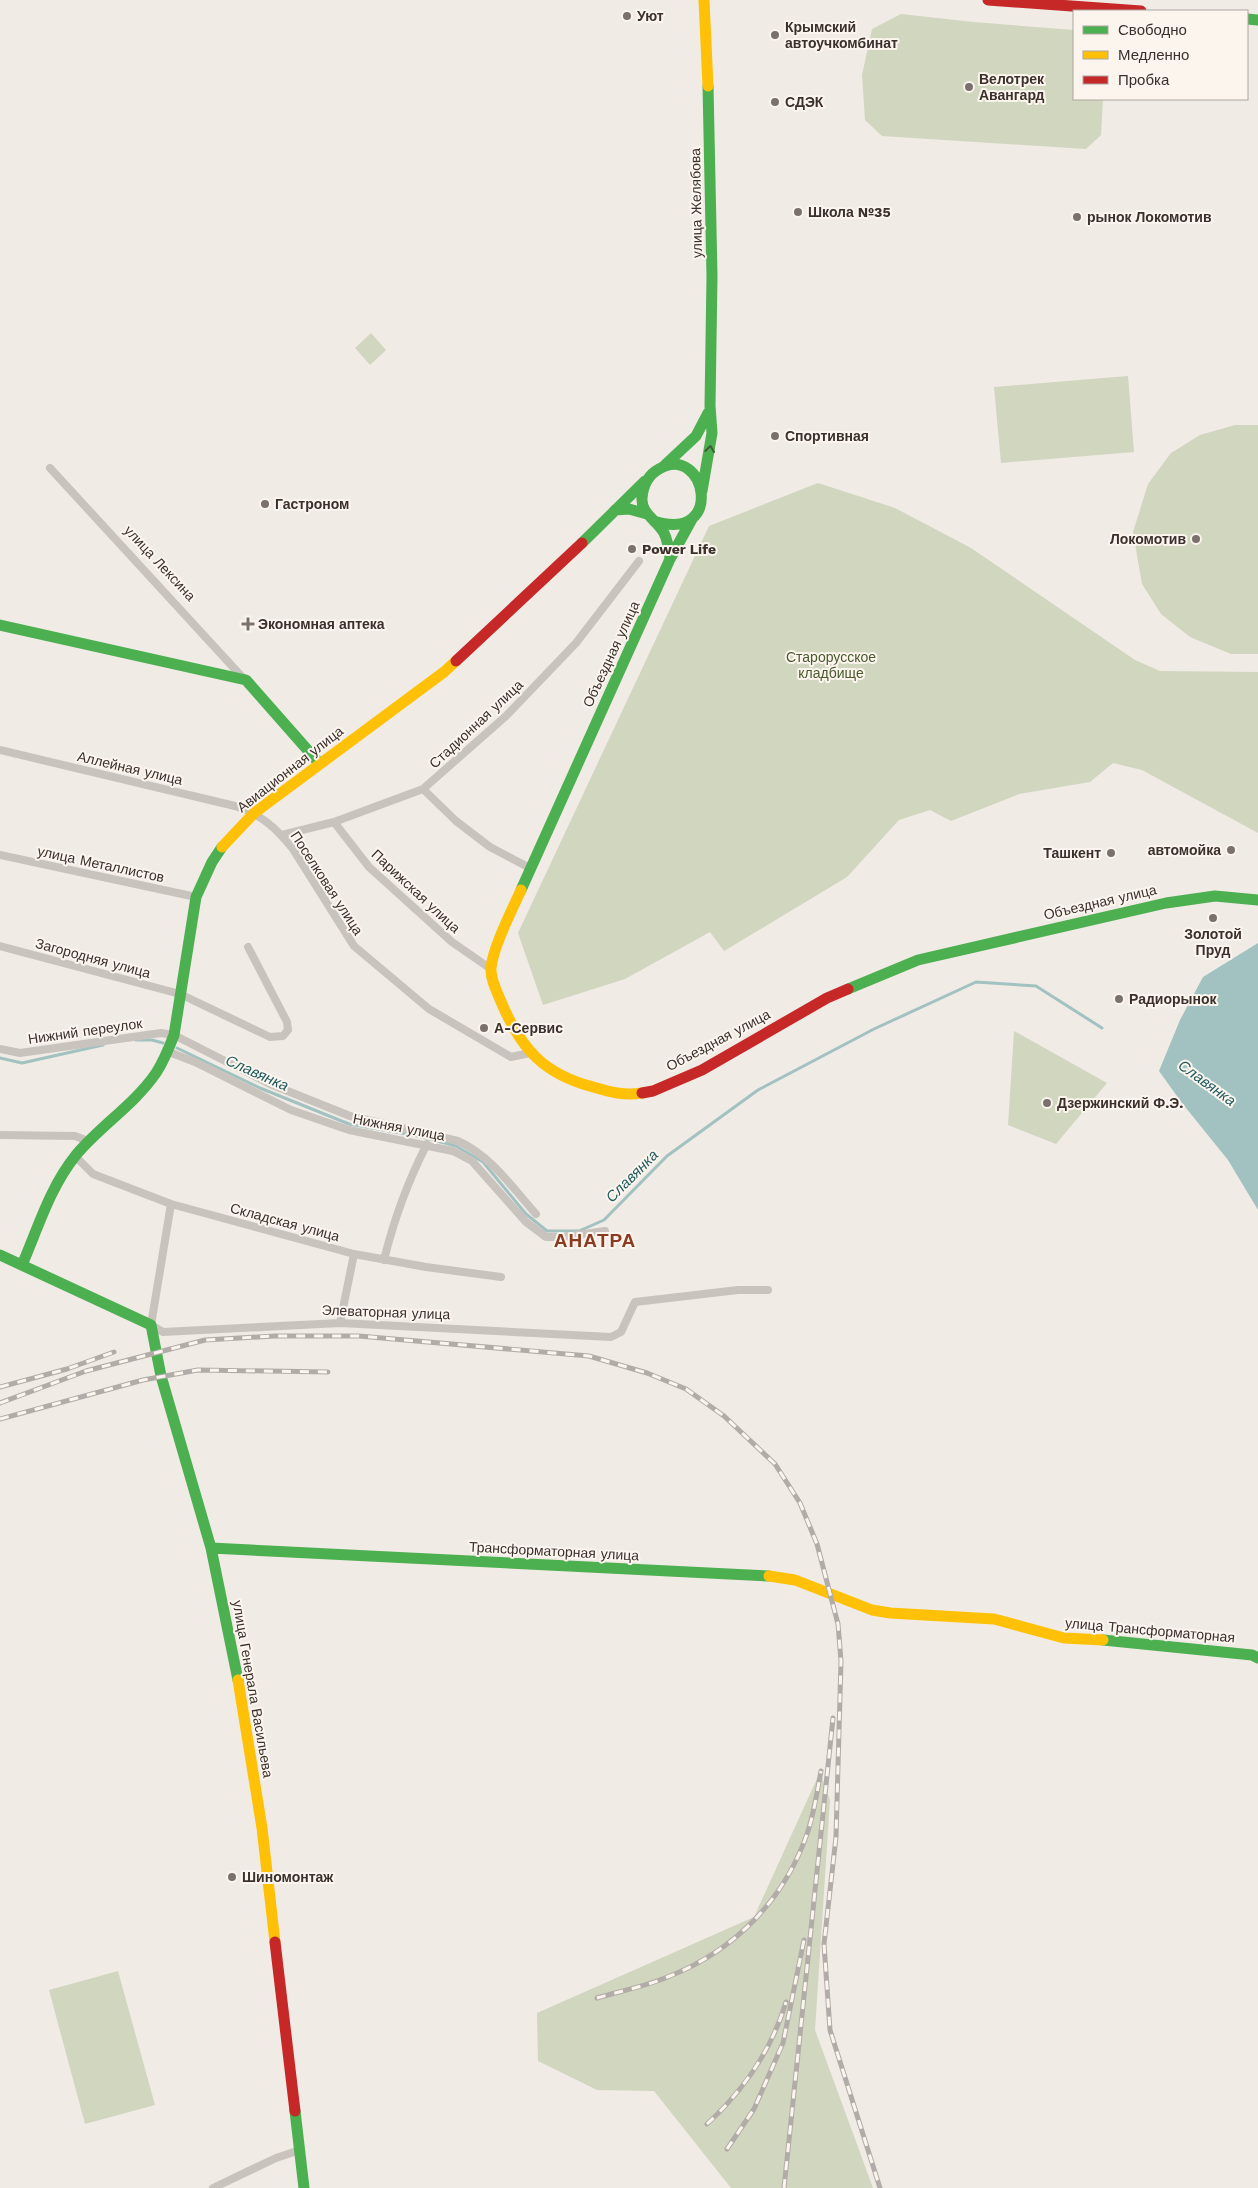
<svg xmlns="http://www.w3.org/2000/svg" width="1258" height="2188" viewBox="0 0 1258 2188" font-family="'Work Sans',sans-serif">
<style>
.green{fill:#d1d6bf}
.water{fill:#a1c2c1}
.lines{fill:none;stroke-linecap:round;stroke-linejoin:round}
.stream{stroke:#a1c2c1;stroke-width:3}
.street{stroke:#c9c3be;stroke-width:8}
.fast{stroke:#4caf50;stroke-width:11}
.slow{stroke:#ffc107;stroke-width:11}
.jam{stroke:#c62828;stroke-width:11}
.rail-casing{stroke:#b1aca8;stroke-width:5}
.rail{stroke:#fbf5ee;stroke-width:3;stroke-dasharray:9;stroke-linecap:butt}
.oneway{stroke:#415c38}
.poi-dot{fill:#7a716c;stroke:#fbf5ee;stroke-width:2}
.labels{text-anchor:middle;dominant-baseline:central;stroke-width:4;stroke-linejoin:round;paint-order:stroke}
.poi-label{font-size:14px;font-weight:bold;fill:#3b302b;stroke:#fbf5ee;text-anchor:start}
.street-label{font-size:14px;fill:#3b302b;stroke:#fbf5ee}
.park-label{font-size:14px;fill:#4a5a2e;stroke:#fbf5ee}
.water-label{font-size:15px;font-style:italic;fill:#1f5a5e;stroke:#fbf5ee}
.district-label{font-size:19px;font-weight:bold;letter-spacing:1px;fill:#8c3b22;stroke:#fbf5ee}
</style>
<rect width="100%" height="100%" fill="#f0ebe5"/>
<path class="green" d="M 901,14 L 973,22 L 1074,30 L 1074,99 L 1103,99 L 1101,135 L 1086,149 L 882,136 L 865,120 L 862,75 L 872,29 Z
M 371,333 L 386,350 L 370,365 L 355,348 Z
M 1128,376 L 1134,452 L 1001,463 L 994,387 Z
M 1235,425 L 1258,425 L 1258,654 L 1231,654 L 1190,637 L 1161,614 L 1142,584 L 1133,532 L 1148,484 L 1171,453 L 1200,435 Z
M 818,483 L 895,508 L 971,548 L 1135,660 L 1160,671 L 1258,672 L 1258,833 L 1142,770 L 1113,763 L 1090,782 L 1019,794 L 951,821 L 930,810 L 899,820 L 847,877 L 724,951 L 710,932 L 625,979 L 543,1005 L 518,933 L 709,526 Z
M 1014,1031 L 1107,1083 L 1056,1144 L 1008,1125 Z
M 820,1772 L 830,1800 L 815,2030 L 873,2188 L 731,2188 L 654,2091 L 597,2090 L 538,2061 L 537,2013 L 754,1917 Z
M 118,1971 L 155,2105 L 85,2124 L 49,1990 Z"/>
<path class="water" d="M 1258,943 L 1258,1210 L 1228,1160 L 1182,1103 L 1159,1071 L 1180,1020 L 1203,977 Z"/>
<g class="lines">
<path class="stream" d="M 136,1040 L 152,1040 L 163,1043
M 177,1048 L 260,1088 L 349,1124 L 418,1136 L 456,1146 L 483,1162 L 526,1214 L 547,1231 L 579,1231 L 604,1220 L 667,1156 L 758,1090 L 874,1029 L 976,982 L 1036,986 L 1102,1028
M 0,1058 L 22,1063 L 103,1045"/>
<path class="street" d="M 50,468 L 244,679
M 0,750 L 235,806 C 261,814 276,828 293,849 L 354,946 L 429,1009 L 511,1057 L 530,1053
M 423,789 L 456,821 L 490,847 L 530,868
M 334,822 L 369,867 L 452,942 L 491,969
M 282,835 L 334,822 L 423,789 L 506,716 L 576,643 L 639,561
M 0,855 L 196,897
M 0,946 L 180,994 L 270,1037 L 283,1036 L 288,1030 L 287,1022 L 248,947
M 0,1049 L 20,1053 L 161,1033 L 174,1035 L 270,1084 L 350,1116 L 458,1141 C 491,1156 512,1187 536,1214
M 169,1052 L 195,1062 L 291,1110 L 349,1130 L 453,1151 L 472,1161 L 526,1222 L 546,1237 L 563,1237 L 605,1231
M 0,1135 L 75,1136 L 88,1141
M 75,1156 L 93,1174 L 171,1204 L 354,1254 L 426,1267 L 501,1277
M 171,1204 L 151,1325 L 163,1332 L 340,1323 L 611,1337 L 621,1332 L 635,1302 L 738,1290 L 768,1290
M 384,1260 C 394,1219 408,1181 427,1144
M 340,1323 L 354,1254
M 213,2188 L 276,2158 L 300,2150"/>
<path class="fast" d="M 1247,19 L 1258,20
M 665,465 L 696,436 L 708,413
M 702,491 L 712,433 L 710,406 L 712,276 L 708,86
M 615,510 L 629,509 L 647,514
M 654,521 C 726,544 706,442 659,469 C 648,475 643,486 642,498 C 641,514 657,520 664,533 C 668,541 669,550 670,559
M 582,543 L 645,481
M 0,625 L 246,680 L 319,763
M 521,890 L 670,559 L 692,519
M 848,989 L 918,960 L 1166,903 L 1215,896 L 1258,900
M 0,1255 L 151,1325 L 161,1376 L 211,1548 L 238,1680
M 22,1265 C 38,1228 50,1187 76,1155 C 100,1126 134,1105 156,1073 C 164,1061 169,1048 174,1035 L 196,897 L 212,862 L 222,847
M 211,1548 L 769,1576
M 1103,1640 L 1252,1655 L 1258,1658
M 295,2111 L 304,2188"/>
<path class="slow" d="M 704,0 L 708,86
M 222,847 L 254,813 L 444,672 L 456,661
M 521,890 C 512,910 493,947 491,968 C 490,979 498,994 502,1004 C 522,1050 544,1074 593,1087 C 610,1092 624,1096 642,1093
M 769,1576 L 795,1580 L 872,1610 L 890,1613 L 994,1619 L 1064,1638 L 1103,1640
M 238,1680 L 262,1828 L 275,1942"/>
<path class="jam" d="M 988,0 L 1141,11
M 456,661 L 582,543
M 642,1093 L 653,1091 L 702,1070 L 827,998 L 848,989
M 275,1942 L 295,2111"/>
<defs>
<path id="rail" d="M 0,1387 L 67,1369 L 114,1352
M 0,1403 L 86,1371 L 205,1340 L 275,1336 L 359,1336 L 589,1356 L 647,1373 L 686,1389 L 724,1416 L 775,1464 L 800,1503 L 817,1544 L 838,1624 L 841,1661 L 836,1837 L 824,1944 L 830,2030 L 880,2188
M 0,1419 L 143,1380 L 198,1370 L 328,1372
M 597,1998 C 621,1991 647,1986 670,1976 C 735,1950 784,1900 807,1834 C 814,1814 817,1792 821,1771
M 707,2124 C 743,2091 772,2049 786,2002
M 727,2149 L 754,2109 L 783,2043 L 804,1940
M 784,2188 L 833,1718"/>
</defs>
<use href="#rail" class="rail-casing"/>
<use href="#rail" class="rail"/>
</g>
<defs><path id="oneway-chevron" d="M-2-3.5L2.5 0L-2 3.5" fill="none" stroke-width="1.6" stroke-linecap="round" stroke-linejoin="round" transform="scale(1.25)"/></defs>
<use class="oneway" href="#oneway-chevron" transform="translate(710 449) rotate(-83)"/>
<g class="poi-dot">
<circle cx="627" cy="16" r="5"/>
<circle cx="775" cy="35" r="5"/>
<circle cx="969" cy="87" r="5"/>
<circle cx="775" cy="102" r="5"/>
<circle cx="798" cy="212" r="5"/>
<circle cx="1077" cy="217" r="5"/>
<circle cx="775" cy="436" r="5"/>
<circle cx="265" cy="504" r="5"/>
<circle cx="1196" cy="539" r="5"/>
<circle cx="632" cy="549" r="5"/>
<path d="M245.5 616.5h5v5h5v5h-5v5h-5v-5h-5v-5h5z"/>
<circle cx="1231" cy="850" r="5"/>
<circle cx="1111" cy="853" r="5"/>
<circle cx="1213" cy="918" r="5"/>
<circle cx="1119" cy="999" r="5"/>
<circle cx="484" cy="1028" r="5"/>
<circle cx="1047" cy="1103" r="5"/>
<circle cx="232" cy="1877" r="5"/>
</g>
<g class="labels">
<g class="poi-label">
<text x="637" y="16">Уют</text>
<text x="785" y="27">Крымский<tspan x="785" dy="16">автоучкомбинат</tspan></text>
<text x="979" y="79">Велотрек<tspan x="979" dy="16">Авангард</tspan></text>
<text x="785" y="102">СДЭК</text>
<text x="808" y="212">Школа №35</text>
<text x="1087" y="217">рынок Локомотив</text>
<text x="785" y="436">Спортивная</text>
<text x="275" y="504">Гастроном</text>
<text x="1186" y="539" text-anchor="end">Локомотив</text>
<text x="642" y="549">Power Life</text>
<text x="258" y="624">Экономная аптека</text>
<text x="1221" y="850" text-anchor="end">автомойка</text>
<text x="1101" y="853" text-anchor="end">Ташкент</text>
<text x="1213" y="934" text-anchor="middle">Золотой<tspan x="1213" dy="16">Пруд</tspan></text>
<text x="1129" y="999">Радиорынок</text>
<text x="494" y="1028">А-Сервис</text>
<text x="1057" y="1103">Дзержинский Ф.Э.</text>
<text x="242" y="1877">Шиномонтаж</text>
</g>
<g class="street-label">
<text transform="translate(696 203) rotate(-91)">улица Желябова</text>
<text transform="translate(160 563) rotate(47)">улица Лексина</text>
<text transform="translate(611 654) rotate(-65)">Объездная улица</text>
<text transform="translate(476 724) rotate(-43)">Стадионная улица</text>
<text transform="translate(130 768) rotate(13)">Аллейная улица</text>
<text transform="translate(290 769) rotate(-38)">Авиационная улица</text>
<text transform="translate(101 864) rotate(12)">улица Металлистов</text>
<text transform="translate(327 883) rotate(57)">Поселковая улица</text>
<text transform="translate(416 891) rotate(43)">Парижская улица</text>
<text transform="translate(1100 902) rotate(-13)">Объездная улица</text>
<text transform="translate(93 958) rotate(15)">Загородняя улица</text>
<text transform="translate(85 1031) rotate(-8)">Нижний переулок</text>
<text transform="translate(718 1040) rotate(-28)">Объездная улица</text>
<text transform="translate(399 1127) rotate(11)">Нижняя улица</text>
<text transform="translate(285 1222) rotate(15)">Складская улица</text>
<text transform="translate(386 1312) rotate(2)">Элеваторная улица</text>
<text transform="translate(554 1551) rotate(3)">Трансформаторная улица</text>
<text transform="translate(1150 1630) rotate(5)">улица Трансформаторная</text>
<text transform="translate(253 1689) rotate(80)">улица Генерала Васильева</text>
</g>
<g class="park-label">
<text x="831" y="657">Старорусское<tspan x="831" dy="16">кладбище</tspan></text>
</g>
<g class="water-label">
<text transform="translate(257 1073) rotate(24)">Славянка</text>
<text transform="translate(1207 1083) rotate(36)">Славянка</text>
<text transform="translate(632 1176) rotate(-45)">Славянка</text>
</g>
<g class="district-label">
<text x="595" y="1240">АНАТРА</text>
</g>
</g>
<rect x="1073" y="10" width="175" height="90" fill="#fbf5ee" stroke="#aea6a0"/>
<rect x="1083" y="26" width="25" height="8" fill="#4caf50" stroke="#aea6a0"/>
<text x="1118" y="35" font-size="15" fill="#3b302b">Свободно</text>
<rect x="1083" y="51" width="25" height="8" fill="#ffc107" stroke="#aea6a0"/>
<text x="1118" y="60" font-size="15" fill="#3b302b">Медленно</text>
<rect x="1083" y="76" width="25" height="8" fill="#c62828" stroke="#aea6a0"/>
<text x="1118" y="85" font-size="15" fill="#3b302b">Пробка</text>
</svg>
